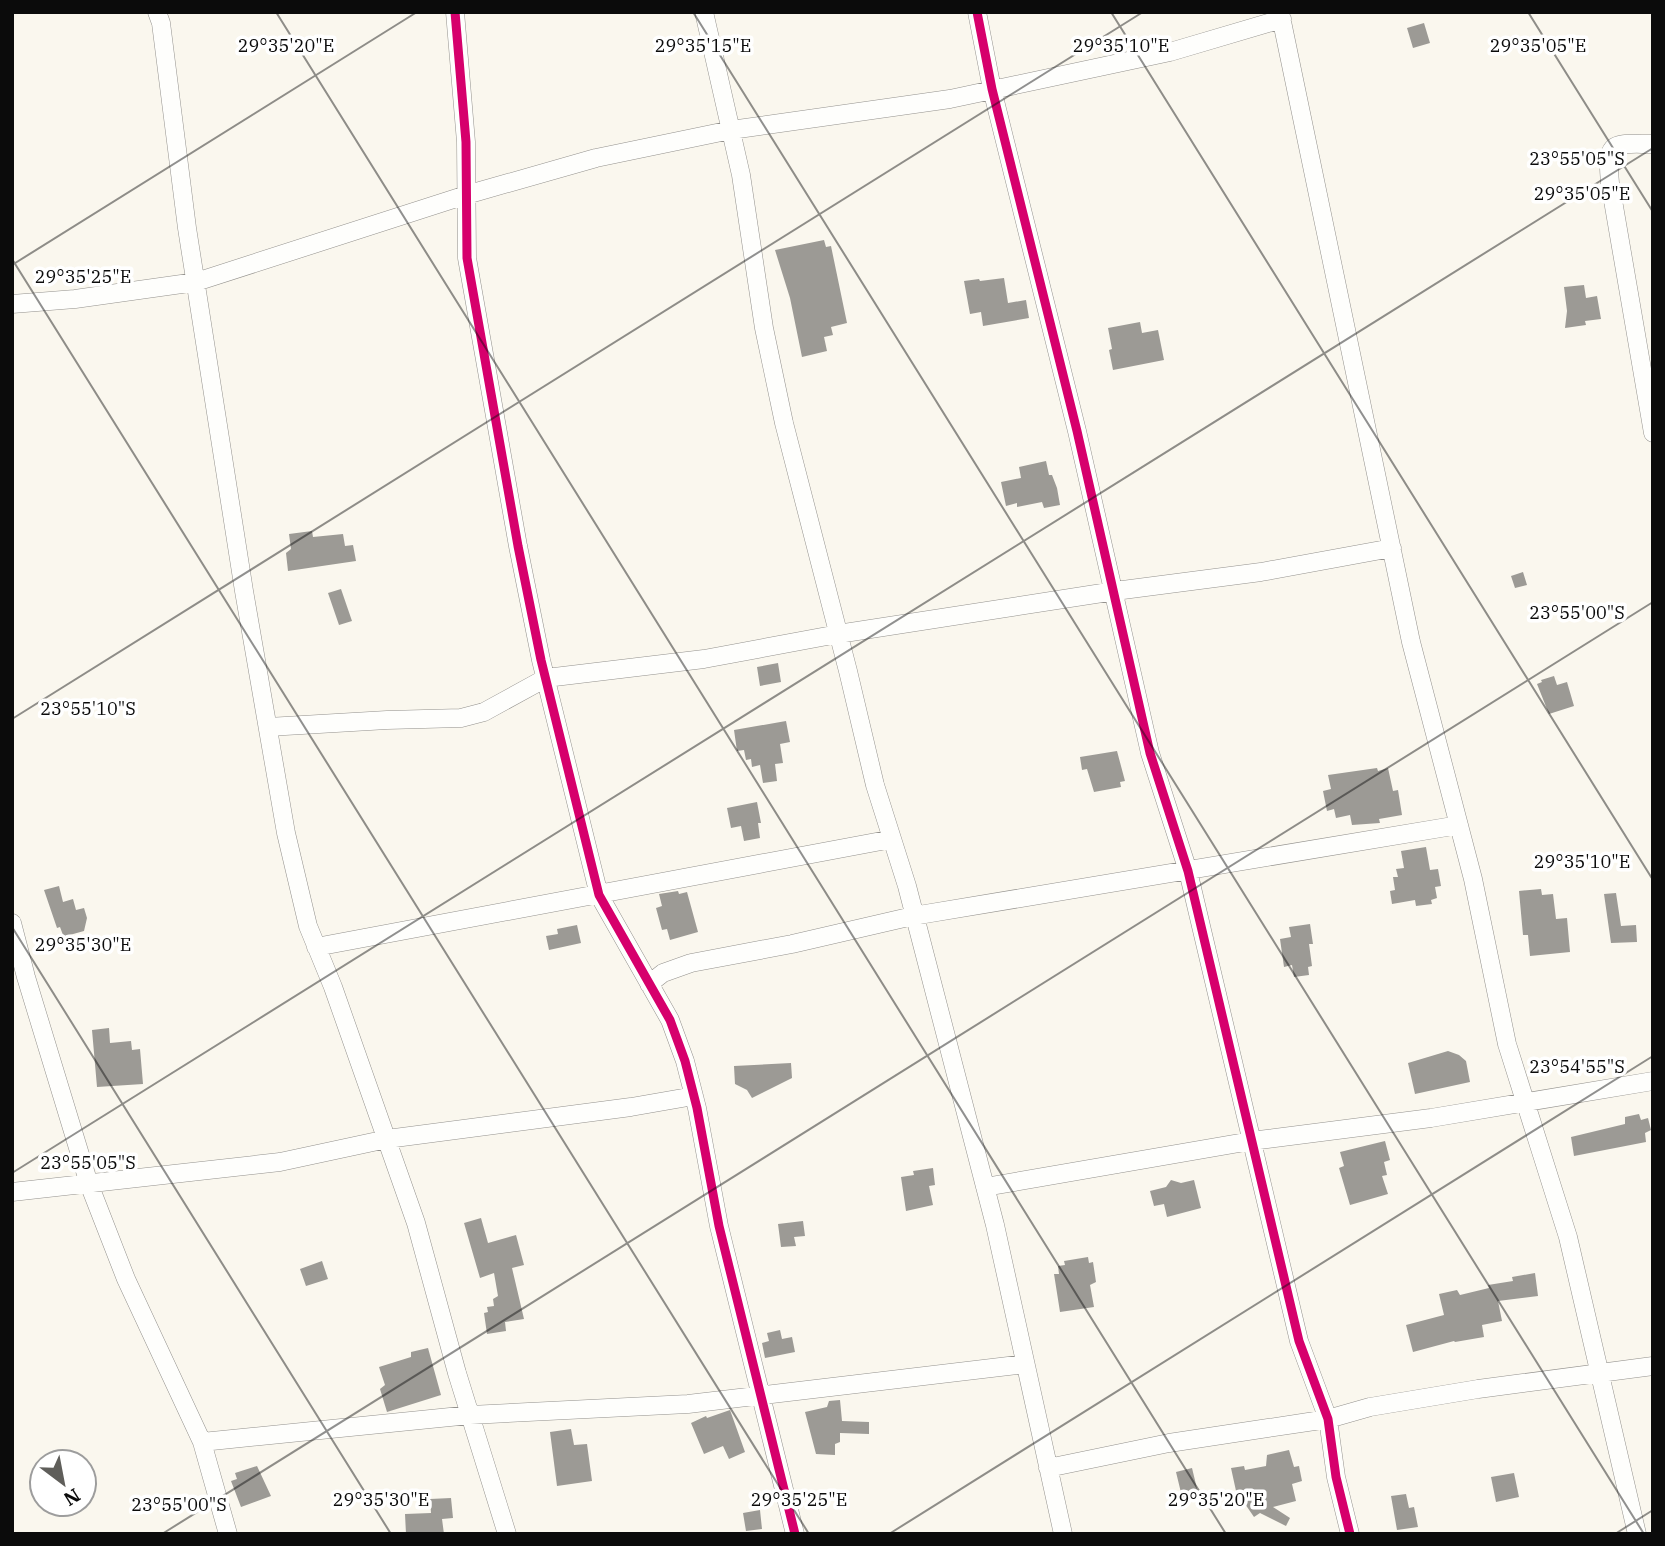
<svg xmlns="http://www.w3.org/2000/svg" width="1665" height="1546" viewBox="0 0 1665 1546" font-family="'IBM Plex Serif',serif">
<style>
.building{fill:#9c9a95}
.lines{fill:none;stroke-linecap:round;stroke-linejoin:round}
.minor-casing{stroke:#93918d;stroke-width:19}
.minor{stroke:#fefefc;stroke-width:18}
.cycleway-casing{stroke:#fff;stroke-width:13}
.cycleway{stroke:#d6006c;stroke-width:9}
.ticks{fill:none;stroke:#0b0b0b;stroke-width:2;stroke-opacity:0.45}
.ticks-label{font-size:18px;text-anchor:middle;fill:#0b0b0b;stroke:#fff;stroke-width:7;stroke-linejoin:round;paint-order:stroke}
</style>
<rect width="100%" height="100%" fill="#faf7ee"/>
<path class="building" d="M 1424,23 L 1430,43 L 1413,48 L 1407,28 Z
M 824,240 L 826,247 L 831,246 L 847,323 L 831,327 L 833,335 L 824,337 L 827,351 L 802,357 L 790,298 L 775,250 Z
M 1004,278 L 1008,303 L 1026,300 L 1029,318 L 983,326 L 981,312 L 970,314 L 964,281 L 979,279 L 980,281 Z
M 1584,285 L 1586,298 L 1597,296 L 1601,319 L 1585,321 L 1586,325 L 1565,328 L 1567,311 L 1564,287 Z
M 1140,322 L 1142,333 L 1158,330 L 1164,360 L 1113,370 L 1109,350 L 1112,349 L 1108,328 Z
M 1046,461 L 1049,475 L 1052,475 L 1057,488 L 1060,505 L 1044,508 L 1042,502 L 1017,507 L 1017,503 L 1006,506 L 1001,482 L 1021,478 L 1019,467 Z
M 312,531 L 313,537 L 343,534 L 345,546 L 353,545 L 356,561 L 288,571 L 286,553 L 291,549 L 289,534 Z
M 1523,572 L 1527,585 L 1515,588 L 1511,576 Z
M 341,589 L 352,621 L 339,625 L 328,593 Z
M 778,663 L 781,682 L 760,686 L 757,667 Z
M 1554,676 L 1557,685 L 1567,682 L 1574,706 L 1549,714 L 1537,684 L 1542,682 L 1541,680 Z
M 786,721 L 790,742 L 780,744 L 783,763 L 775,764 L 777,781 L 763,783 L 760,765 L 752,767 L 751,759 L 746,760 L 744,750 L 737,751 L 734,730 Z
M 1117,751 L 1125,781 L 1120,782 L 1121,787 L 1094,792 L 1087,769 L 1082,770 L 1080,757 Z
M 1377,768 L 1378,771 L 1388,768 L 1393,791 L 1398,790 L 1402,815 L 1379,819 L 1380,823 L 1352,825 L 1350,815 L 1336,818 L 1334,809 L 1327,811 L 1323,791 L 1331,789 L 1328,775 Z
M 757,802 L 761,823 L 758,823 L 760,838 L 744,841 L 741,826 L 731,828 L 727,808 Z
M 1426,847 L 1430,870 L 1438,869 L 1441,886 L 1435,887 L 1437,898 L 1431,900 L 1432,904 L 1416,906 L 1415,900 L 1392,904 L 1390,891 L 1395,890 L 1393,877 L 1398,877 L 1396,869 L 1404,868 L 1401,851 Z
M 59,886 L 63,902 L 73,899 L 76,910 L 84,908 L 87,918 L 84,931 L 66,936 L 63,935 L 60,927 L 57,928 L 44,890 Z
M 1541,889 L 1542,895 L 1553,894 L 1556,919 L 1567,918 L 1570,952 L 1530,956 L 1528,935 L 1523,935 L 1519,891 Z
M 678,891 L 679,894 L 687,892 L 698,932 L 670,940 L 667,929 L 662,930 L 656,908 L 662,906 L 659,894 Z
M 1616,893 L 1621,926 L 1636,925 L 1637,942 L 1611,943 L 1604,894 Z
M 1310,924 L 1313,944 L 1309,944 L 1312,966 L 1308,967 L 1309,975 L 1294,977 L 1292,965 L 1284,967 L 1280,939 L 1291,937 L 1289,927 Z
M 577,925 L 581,943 L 549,950 L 546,936 L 558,934 L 557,929 Z
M 109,1028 L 110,1043 L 131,1041 L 132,1050 L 140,1049 L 143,1084 L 97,1087 L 92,1030 Z
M 1448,1051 L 1459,1055 L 1466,1061 L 1470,1082 L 1415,1094 L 1408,1063 Z
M 791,1063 L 792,1078 L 752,1098 L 747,1090 L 735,1084 L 734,1066 Z
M 1639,1114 L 1641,1120 L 1648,1118 L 1651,1130 L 1645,1133 L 1646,1142 L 1574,1156 L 1571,1137 L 1625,1124 L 1625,1117 Z
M 1385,1141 L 1390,1160 L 1384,1162 L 1387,1175 L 1382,1176 L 1388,1194 L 1350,1205 L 1339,1168 L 1344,1166 L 1340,1152 Z
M 933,1168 L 935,1185 L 929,1186 L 933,1205 L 906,1211 L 901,1177 L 914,1175 L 913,1171 Z
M 1171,1180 L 1181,1183 L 1194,1180 L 1201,1208 L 1167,1217 L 1164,1204 L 1154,1206 L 1150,1191 L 1166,1187 Z
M 481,1218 L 488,1243 L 516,1235 L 524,1265 L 512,1268 L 524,1319 L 505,1322 L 506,1331 L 487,1334 L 484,1313 L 488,1312 L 487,1307 L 494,1306 L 493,1299 L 498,1296 L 494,1273 L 480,1278 L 464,1223 Z
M 803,1221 L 805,1236 L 794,1237 L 796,1246 L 781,1247 L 778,1224 Z
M 1088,1257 L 1089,1263 L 1093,1262 L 1096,1282 L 1090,1285 L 1094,1307 L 1060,1312 L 1054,1274 L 1059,1274 L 1058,1266 L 1065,1265 L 1064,1261 Z
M 322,1261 L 328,1279 L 306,1286 L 300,1269 Z
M 1535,1273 L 1538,1296 L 1498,1301 L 1502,1321 L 1482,1325 L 1484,1337 L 1455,1342 L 1454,1341 L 1413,1352 L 1406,1325 L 1444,1315 L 1439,1294 L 1457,1290 L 1460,1295 L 1489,1288 L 1488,1285 L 1513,1281 L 1512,1277 Z
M 780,1330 L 782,1339 L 792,1337 L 795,1352 L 765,1358 L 762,1343 L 769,1341 L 767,1333 Z
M 428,1348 L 441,1395 L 387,1412 L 380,1389 L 385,1385 L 379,1367 L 411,1357 L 411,1352 Z
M 840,1400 L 842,1421 L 869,1422 L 869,1434 L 840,1433 L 840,1442 L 835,1444 L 835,1455 L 816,1454 L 805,1412 L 827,1407 L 829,1401 Z
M 730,1410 L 745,1452 L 729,1459 L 723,1446 L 704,1454 L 691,1423 L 706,1416 L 707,1418 Z
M 571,1429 L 574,1445 L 587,1444 L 592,1481 L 557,1486 L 550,1432 Z
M 1289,1450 L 1294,1467 L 1299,1466 L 1302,1481 L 1292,1484 L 1296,1501 L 1273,1507 L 1290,1518 L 1286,1526 L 1260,1513 L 1254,1517 L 1243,1501 L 1238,1500 L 1231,1468 L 1244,1466 L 1245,1470 L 1266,1466 L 1267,1455 Z
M 257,1466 L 271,1496 L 241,1507 L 231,1481 L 237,1479 L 235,1473 Z
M 1192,1468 L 1199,1497 L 1183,1501 L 1176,1472 Z
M 1514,1473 L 1519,1497 L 1496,1502 L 1491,1477 Z
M 1406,1494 L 1409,1508 L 1414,1507 L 1418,1527 L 1397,1530 L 1391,1496 Z
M 451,1498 L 453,1518 L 442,1519 L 444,1534 L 406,1534 L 405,1514 L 431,1513 L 430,1499 Z
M 760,1510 L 762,1529 L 746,1531 L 743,1513 Z"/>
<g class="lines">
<defs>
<path id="minor" d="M 157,12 L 161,23 L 187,228 L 244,591 L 286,833 L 308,926 L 333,987 L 416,1223 L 457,1373 L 507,1534
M 455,12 L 466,142 L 467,258 L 518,546 L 541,660 L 599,895 L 670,1020 L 685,1061 L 697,1108 L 719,1226 L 795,1534
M 704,12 L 741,175 L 764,328 L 784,423 L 848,671 L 875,785 L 907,886 L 995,1225 L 1063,1534
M 977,12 L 992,89 L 1077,431 L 1150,753 L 1188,871 L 1299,1341 L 1328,1419 L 1336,1477 L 1350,1534
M 1280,12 L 1411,642 L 1473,879 L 1507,1044 L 1568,1237 L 1637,1534
M 1653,144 C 1612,144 1606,139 1610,183 L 1653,433
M 12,304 L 75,299 L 196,282 L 466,195 L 596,158 L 731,130 L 950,99 L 1170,52 L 1282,19
M 268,727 L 387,720 L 461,718 L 484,712 L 546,678 L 704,659 L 838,634 L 1115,591 L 1261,572 L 1392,548
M 12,923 L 26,977 L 89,1184 L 126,1279 L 202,1442 L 228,1534
M 316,947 L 892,839
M 649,984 L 663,973 L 691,963 L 792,944 L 913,916 L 1459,825
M 985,1187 L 1251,1141 L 1431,1118 L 1653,1081
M 12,1192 L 280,1162 L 387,1139 L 631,1107 L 694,1096
M 202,1442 L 470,1415 L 688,1404 L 1025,1364
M 1048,1468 L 1169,1443 L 1328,1419 L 1370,1407 L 1478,1389 L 1653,1366"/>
</defs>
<use href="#minor" class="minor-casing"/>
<use href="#minor" class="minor"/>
<defs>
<path id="cycleway" d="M 455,12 L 466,142 L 467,258 L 518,546 L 541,660 L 599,895 L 670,1020 L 685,1061 L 697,1108 L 719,1226 L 795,1534
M 977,12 L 992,89 L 1077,431 L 1150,753 L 1188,871 L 1299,1341 L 1328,1419 L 1336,1477 L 1350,1534"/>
</defs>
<use href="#cycleway" class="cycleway-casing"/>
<use href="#cycleway" class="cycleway"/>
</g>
<path class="ticks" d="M 276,12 L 1226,1534M 693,12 L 1644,1534M 1111,12 L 1653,880M 1528,12 L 1653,212M 12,259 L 809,1534M 12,265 L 417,12M 12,719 L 1143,12M 12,927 L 391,1534M 12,1173 L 1653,148M 162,1534 L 1653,602M 889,1534 L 1653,1056M 1615,1534 L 1653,1510"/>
<g class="ticks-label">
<text x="286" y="52">29°35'20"E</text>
<text x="703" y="52">29°35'15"E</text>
<text x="1121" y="52">29°35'10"E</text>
<text x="1538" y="52">29°35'05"E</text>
<text x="1577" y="165">23°55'05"S</text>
<text x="1582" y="200">29°35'05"E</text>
<text x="83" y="283">29°35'25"E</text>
<text x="1577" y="619">23°55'00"S</text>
<text x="88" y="715">23°55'10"S</text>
<text x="1582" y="868">29°35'10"E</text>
<text x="83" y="951">29°35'30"E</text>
<text x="1577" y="1073">23°54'55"S</text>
<text x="88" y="1169">23°55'05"S</text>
<text x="381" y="1506">29°35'30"E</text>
<text x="799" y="1506">29°35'25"E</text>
<text x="1216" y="1506">29°35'20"E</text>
<text x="179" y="1511">23°55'00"S</text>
</g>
<rect width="1665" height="1546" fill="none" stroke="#0b0b0b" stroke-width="28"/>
<g transform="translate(63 1483) rotate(148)"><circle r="33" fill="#ffffff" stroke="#9d9d9d" stroke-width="2"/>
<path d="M0-5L12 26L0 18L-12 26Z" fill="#5f5e5a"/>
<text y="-10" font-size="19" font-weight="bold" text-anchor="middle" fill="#0b0b0b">N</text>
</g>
</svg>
